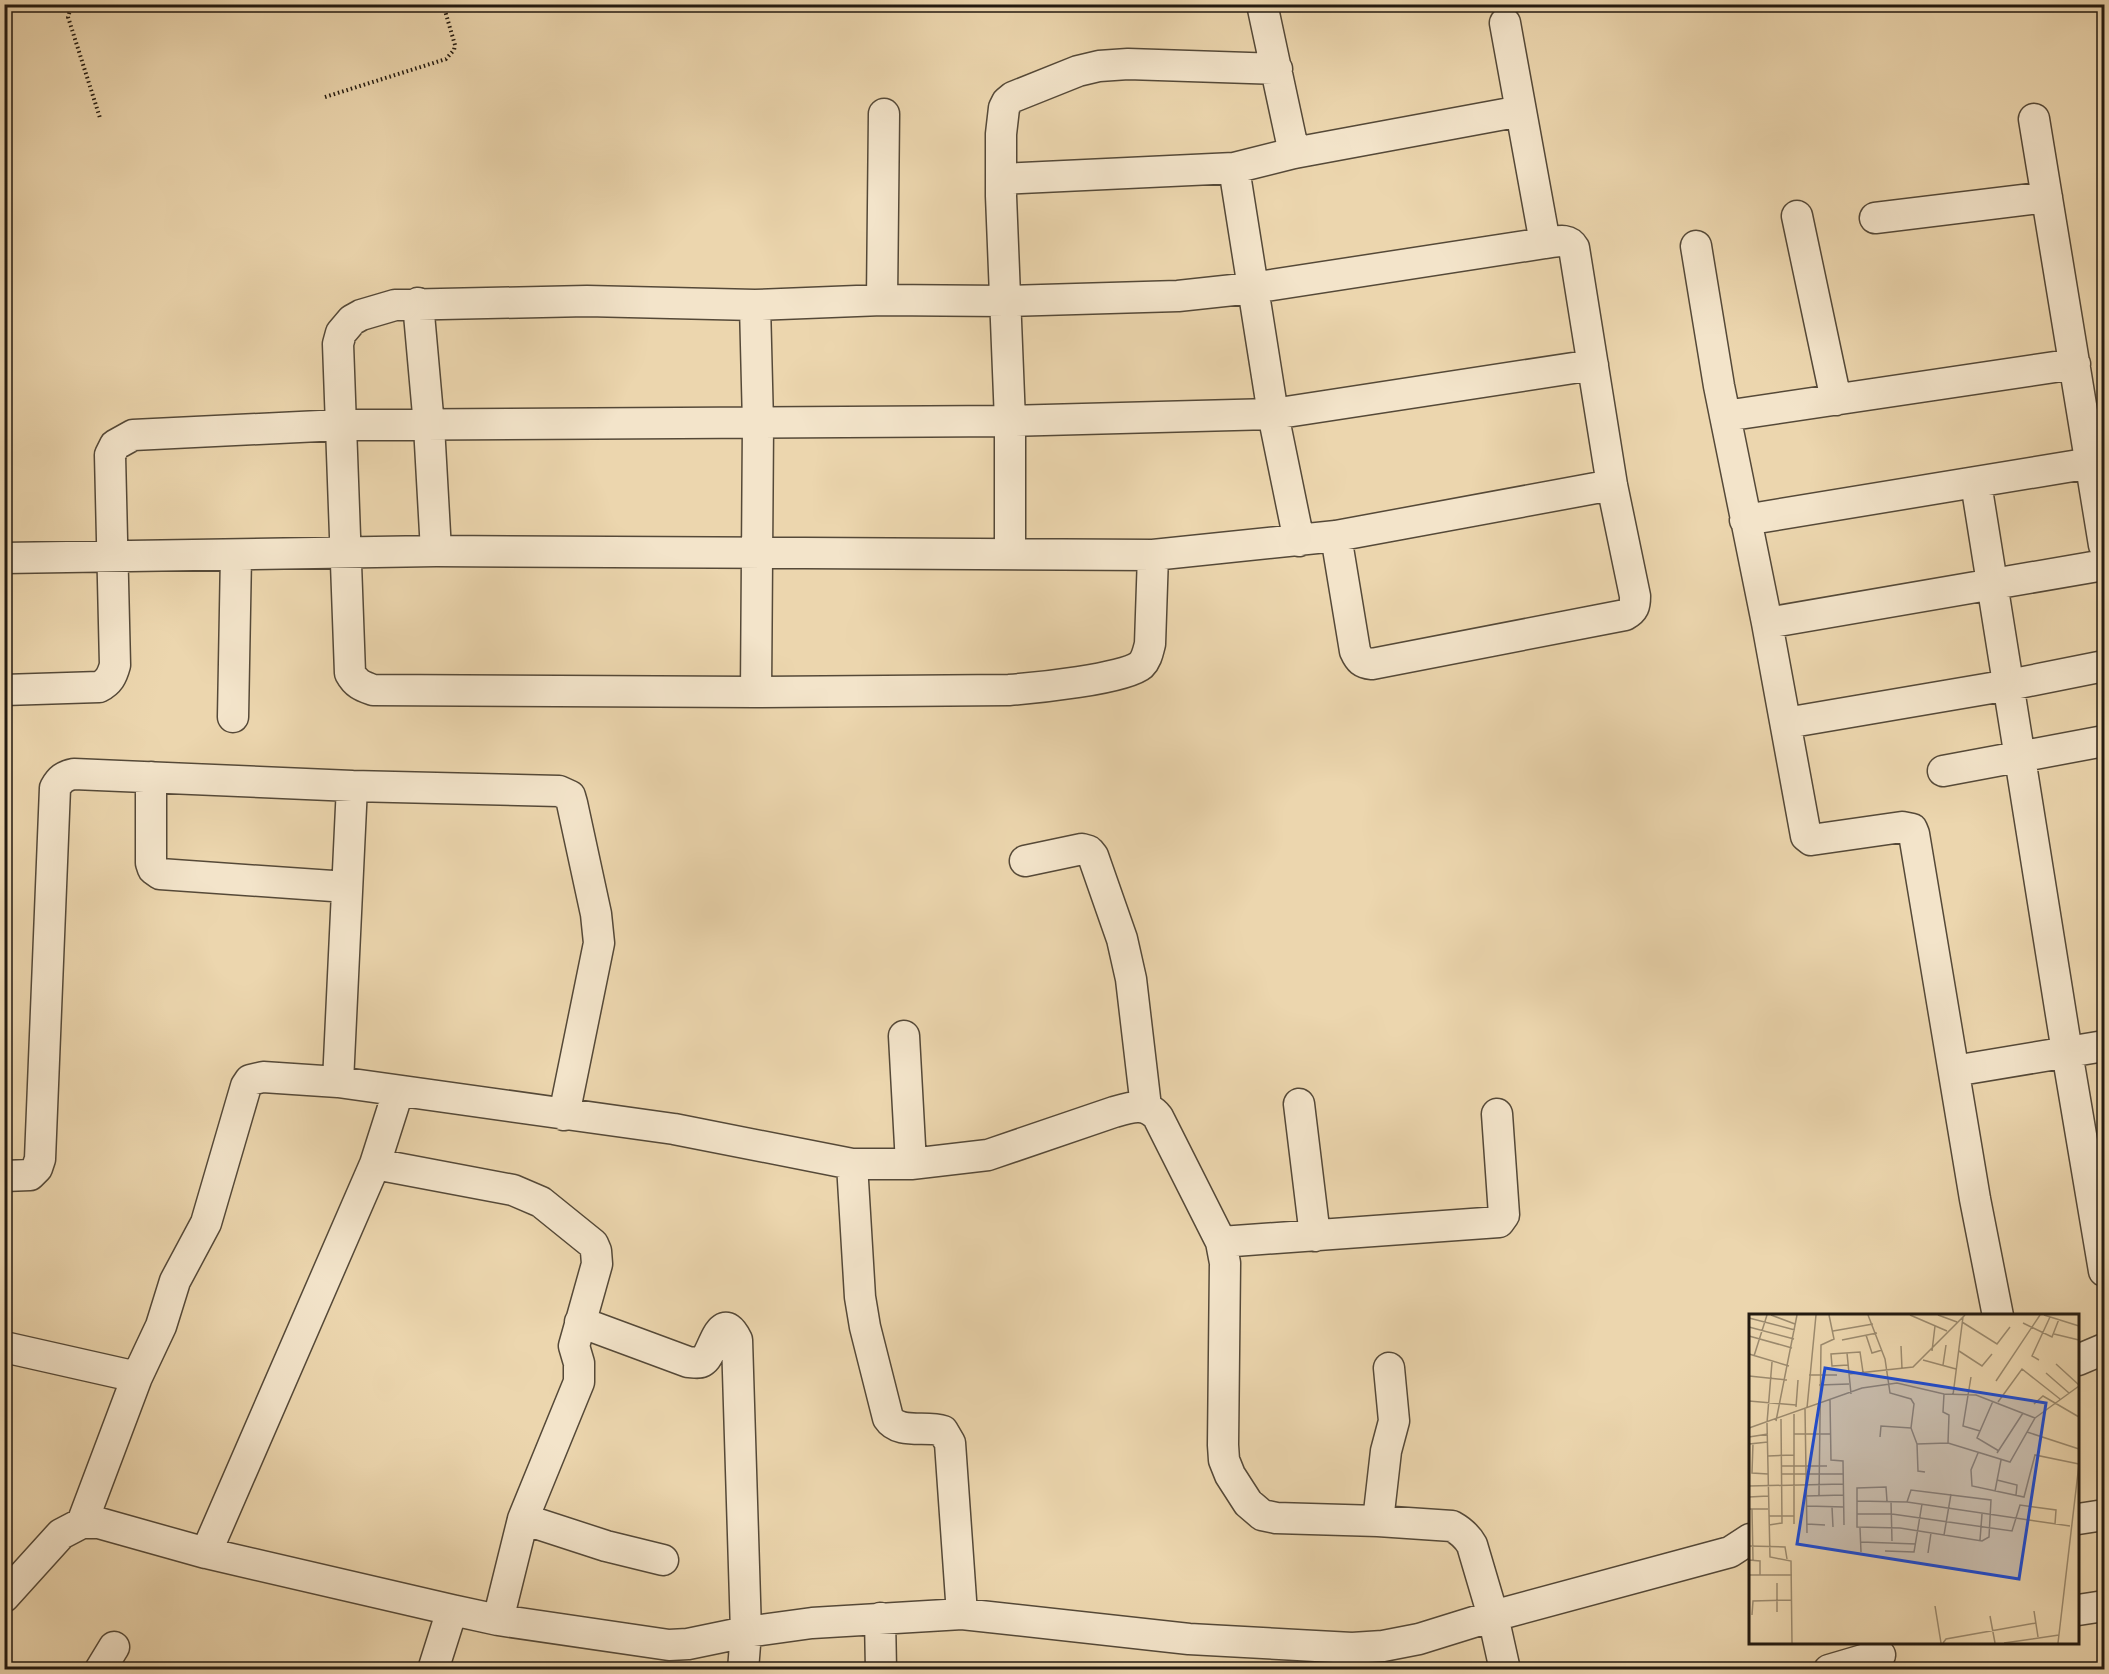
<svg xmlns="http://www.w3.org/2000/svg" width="2109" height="1674" viewBox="0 0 2109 1674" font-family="'IM FELL English',serif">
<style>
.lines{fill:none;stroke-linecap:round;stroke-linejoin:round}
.minor-casing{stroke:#554938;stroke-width:33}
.path{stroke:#231a10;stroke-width:4;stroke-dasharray:1.5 3;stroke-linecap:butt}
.minor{stroke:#f3e4ca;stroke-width:30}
.inset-road{fill:none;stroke:#9c8b6f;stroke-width:1.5}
.view{fill:#1d4ed8;fill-opacity:0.15;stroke:#1d4ed8;stroke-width:3}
.inset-edge{fill:none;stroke:#231a10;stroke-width:3}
</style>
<rect width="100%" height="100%" fill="#ecd6ae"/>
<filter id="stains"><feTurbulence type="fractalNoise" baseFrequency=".00333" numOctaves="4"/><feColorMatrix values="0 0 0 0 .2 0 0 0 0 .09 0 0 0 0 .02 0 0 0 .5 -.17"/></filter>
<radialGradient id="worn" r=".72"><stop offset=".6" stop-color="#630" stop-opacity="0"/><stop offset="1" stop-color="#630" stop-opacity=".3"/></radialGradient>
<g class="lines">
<defs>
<path id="minor" d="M 1262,4 L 1294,153
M 1505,23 L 1545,243
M 2034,119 L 2104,545
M 1234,168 L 1273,414 L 1299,541
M 1001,179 L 1234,168 L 1294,153 L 1521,111
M 1797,216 L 1836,400
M 1875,218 L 2047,197
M 1696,246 L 1719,386 L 1767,623 L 1806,836 L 1811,840 L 1902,827 L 1912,829 L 1914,834 L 1975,1199 L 1998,1316
M 882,300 L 884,114
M 418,303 L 429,426 L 436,551
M 755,305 L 758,424 L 756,692
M 1725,416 L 2075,364
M 1976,483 L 2067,1052 L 2104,1271
M 1745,520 L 2091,463
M 1010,553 L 1010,421 L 1001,196 L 1001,134 L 1004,108 L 1007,102 L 1013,97 L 1078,71 L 1099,66 L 1128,64 L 1277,69
M 1153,555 L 1150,644 C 1148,651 1147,659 1141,665 C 1125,679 1034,688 1009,690 L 756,692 L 373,690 C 362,686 356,684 350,673 L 338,344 L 341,333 L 352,320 L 361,315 L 395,305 L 587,301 L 755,305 L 882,300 L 1005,301 L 1178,296 L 1252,288 L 1545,243 C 1556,242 1568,237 1574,248 L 1612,485 L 1635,596 C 1635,606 1634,610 1625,615 L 1372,664 C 1362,663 1359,660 1355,651 L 1336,536
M 4,558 L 436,551 L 1153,555 L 1336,536 L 1612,485
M 1767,623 L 2104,565
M 4,690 L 99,687 C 109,682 112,676 115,665 L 110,455 L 115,445 L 133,435 L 340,425 L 1010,421 L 1273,414 L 1593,365
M 233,717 L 236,555
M 1786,723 L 2009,685 L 2104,666
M 1943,771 L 2104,741
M 151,777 L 151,863 L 153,869 L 160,874 L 347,887
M 1025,861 L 1082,849 L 1089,851 L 1093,856 L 1122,939 L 1131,979 L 1146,1107
M 904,1036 L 911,1164
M 1954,1071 L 2104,1046
M 338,1082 L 352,786
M 1299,1104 L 1315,1236
M 375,1164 L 513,1190 L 541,1202 L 593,1244 L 596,1251 L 597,1264 L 574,1346 L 579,1363 L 579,1382 L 523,1519 L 498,1620
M 852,1164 L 860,1297 L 865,1327 L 888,1418 C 899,1435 926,1425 943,1431 L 950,1443 L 962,1614
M 4,1176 L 30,1175 L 37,1168 L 40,1159 L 55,788 C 60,779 64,776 74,774 L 352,786 L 559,791 L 570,796 L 572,803 L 596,914 L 599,943 L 564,1115
M 1221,1242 L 1499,1222 L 1504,1215 L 1497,1114
M 580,1322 L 688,1362 C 693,1362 699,1364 703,1361 C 713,1356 720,1305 737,1340 L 746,1632 L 743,1670
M 4,1347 L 137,1377
M 2078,1360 L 2104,1349
M 523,1519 L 606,1546 L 663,1560
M 2078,1519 L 2104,1515
M 1378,1521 L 1386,1451 L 1394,1421 L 1389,1368
M 82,1523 L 137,1377 L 161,1326 L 175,1281 L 206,1223 L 246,1086 L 250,1080 L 263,1077 L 338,1082 L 674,1129 L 852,1164 L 911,1164 L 988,1155 L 1114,1112 C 1131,1107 1146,1102 1158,1117 L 1221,1242 L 1225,1263 L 1223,1445 L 1224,1460 L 1230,1475 L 1248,1503 L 1262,1515 L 1276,1518 L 1378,1521 L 1452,1526 C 1461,1531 1467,1536 1472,1545 L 1493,1616 L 1505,1670
M 206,1553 L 375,1164 L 398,1092
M 4,1597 L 61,1534 L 82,1523 L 99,1523 L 206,1553 L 452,1610 L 498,1620 L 669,1645 L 688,1644 L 746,1632 L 812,1623 L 962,1614 L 1189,1639 L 1352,1648 L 1383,1646 L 1419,1639 L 1493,1616 L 1730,1552 L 1750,1539
M 2078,1610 L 2104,1606
M 880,1618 L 881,1670
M 100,1670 L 114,1647
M 433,1670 L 452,1610
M 1829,1670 L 1880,1655"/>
</defs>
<use href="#minor" class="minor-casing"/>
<path class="path" d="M 72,4 L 68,17 L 100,118
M 325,97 L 446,59 L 454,50 L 455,45 L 443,4"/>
<use href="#minor" class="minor"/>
</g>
<g transform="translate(1749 1314)">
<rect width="330" height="330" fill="#ecd6ae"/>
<path class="inset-road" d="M 22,1 L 46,10M 119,1 L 136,45 L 141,79 L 162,85 L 165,90 L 162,114 L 168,130 L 199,129 L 261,148 L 286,104M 161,1 L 198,17M 189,1 L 208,8M 295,1 L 330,12M 0,4 L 46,16M 213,8 L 248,30 L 261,13M 274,9 L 303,23 L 310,5M 0,13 L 45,25M 84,17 L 124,10M 305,20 L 330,26M 117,21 L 123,39 L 133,36M 0,22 L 43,34M 93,26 L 128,19M 152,32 L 153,55M 183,37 L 186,12M 210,37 L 233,52 L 243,40M 98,39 L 102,80M 0,40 L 40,52M 5,42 L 18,1M 174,46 L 207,55M 290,46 L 283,42 L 301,3M 23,48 L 18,109 L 21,243 L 42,247 L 43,329M 307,50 L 330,71M 99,51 L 83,52 L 82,40 L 111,38 L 114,58M 194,51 L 197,31M 297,59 L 320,79M 100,60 L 164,53 L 216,1M 60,61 L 88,61M 0,62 L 38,66M 222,63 L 214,112 L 231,117M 247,67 L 291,1M 70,71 L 100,70M 195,80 L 194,98 L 200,101 L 199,129M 204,81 L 214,3M 81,86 L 82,146 L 94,147 L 95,211M 0,87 L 47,91M 244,87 L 228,124 L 250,137M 249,88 L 273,55 L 311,85M 285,90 L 294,82 L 330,103M 47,93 L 49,66M 58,94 L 67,1M 56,95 L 58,219M 45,100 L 45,210M 27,107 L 48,1M 0,114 L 113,74 L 148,69 L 195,80 L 227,81 L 286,104 L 330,72M 278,118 L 330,135M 45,120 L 82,120M 0,123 L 19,120M 131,123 L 132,112 L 162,114M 4,129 L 3,159 L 19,160M 0,130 L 19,128M 168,130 L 169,157 L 176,158M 229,139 L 222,156 L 223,172 L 275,183 L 286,141 L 330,150M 248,139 L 274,99M 19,142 L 45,141M 32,152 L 78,152M 32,160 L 94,160M 248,166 L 268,171 L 267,181M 0,172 L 94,170M 246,177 L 252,146M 70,181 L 72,31 L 85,25 L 80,1M 57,182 L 95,181M 0,183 L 19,182M 108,187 L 158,188 L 321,212M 138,187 L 137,173 L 108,174 L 108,213 L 151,214 L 233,227 L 240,223 L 242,186 L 162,176 L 158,188M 142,187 L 143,227M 58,192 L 95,193M 83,193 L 84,213M 0,195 L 19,195M 3,195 L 4,246M 108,200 L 143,200 L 263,217 L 271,191 L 307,196 L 306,210M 20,202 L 45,202M 58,210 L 76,211M 20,211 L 33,209 L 32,105M 111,214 L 112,238M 195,221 L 202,180M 231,226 L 233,200M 112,228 L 167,230M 0,232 L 36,233 L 38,245M 136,237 L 165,238 L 173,190M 179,239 L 182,219M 0,246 L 11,247 L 11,261M 0,261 L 43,261M 28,269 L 28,298M 186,292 L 192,329M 285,297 L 289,323M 3,301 L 4,287 L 43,286M 241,302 L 246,329M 194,329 L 197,325 L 287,309M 255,329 L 310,321M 309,329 L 330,150"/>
<path class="view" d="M 76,54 L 297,89 L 270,265 L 48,230 Z"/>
<rect width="330" height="330" class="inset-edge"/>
</g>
<rect width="2109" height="1674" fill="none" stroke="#ecd6ae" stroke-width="24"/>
<rect x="6" y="6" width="2097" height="1662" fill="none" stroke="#231a10" stroke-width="3"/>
<rect x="12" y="12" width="2085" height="1650" fill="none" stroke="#231a10" stroke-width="1.5"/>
<rect width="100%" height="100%" filter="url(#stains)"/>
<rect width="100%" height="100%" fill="url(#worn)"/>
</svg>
